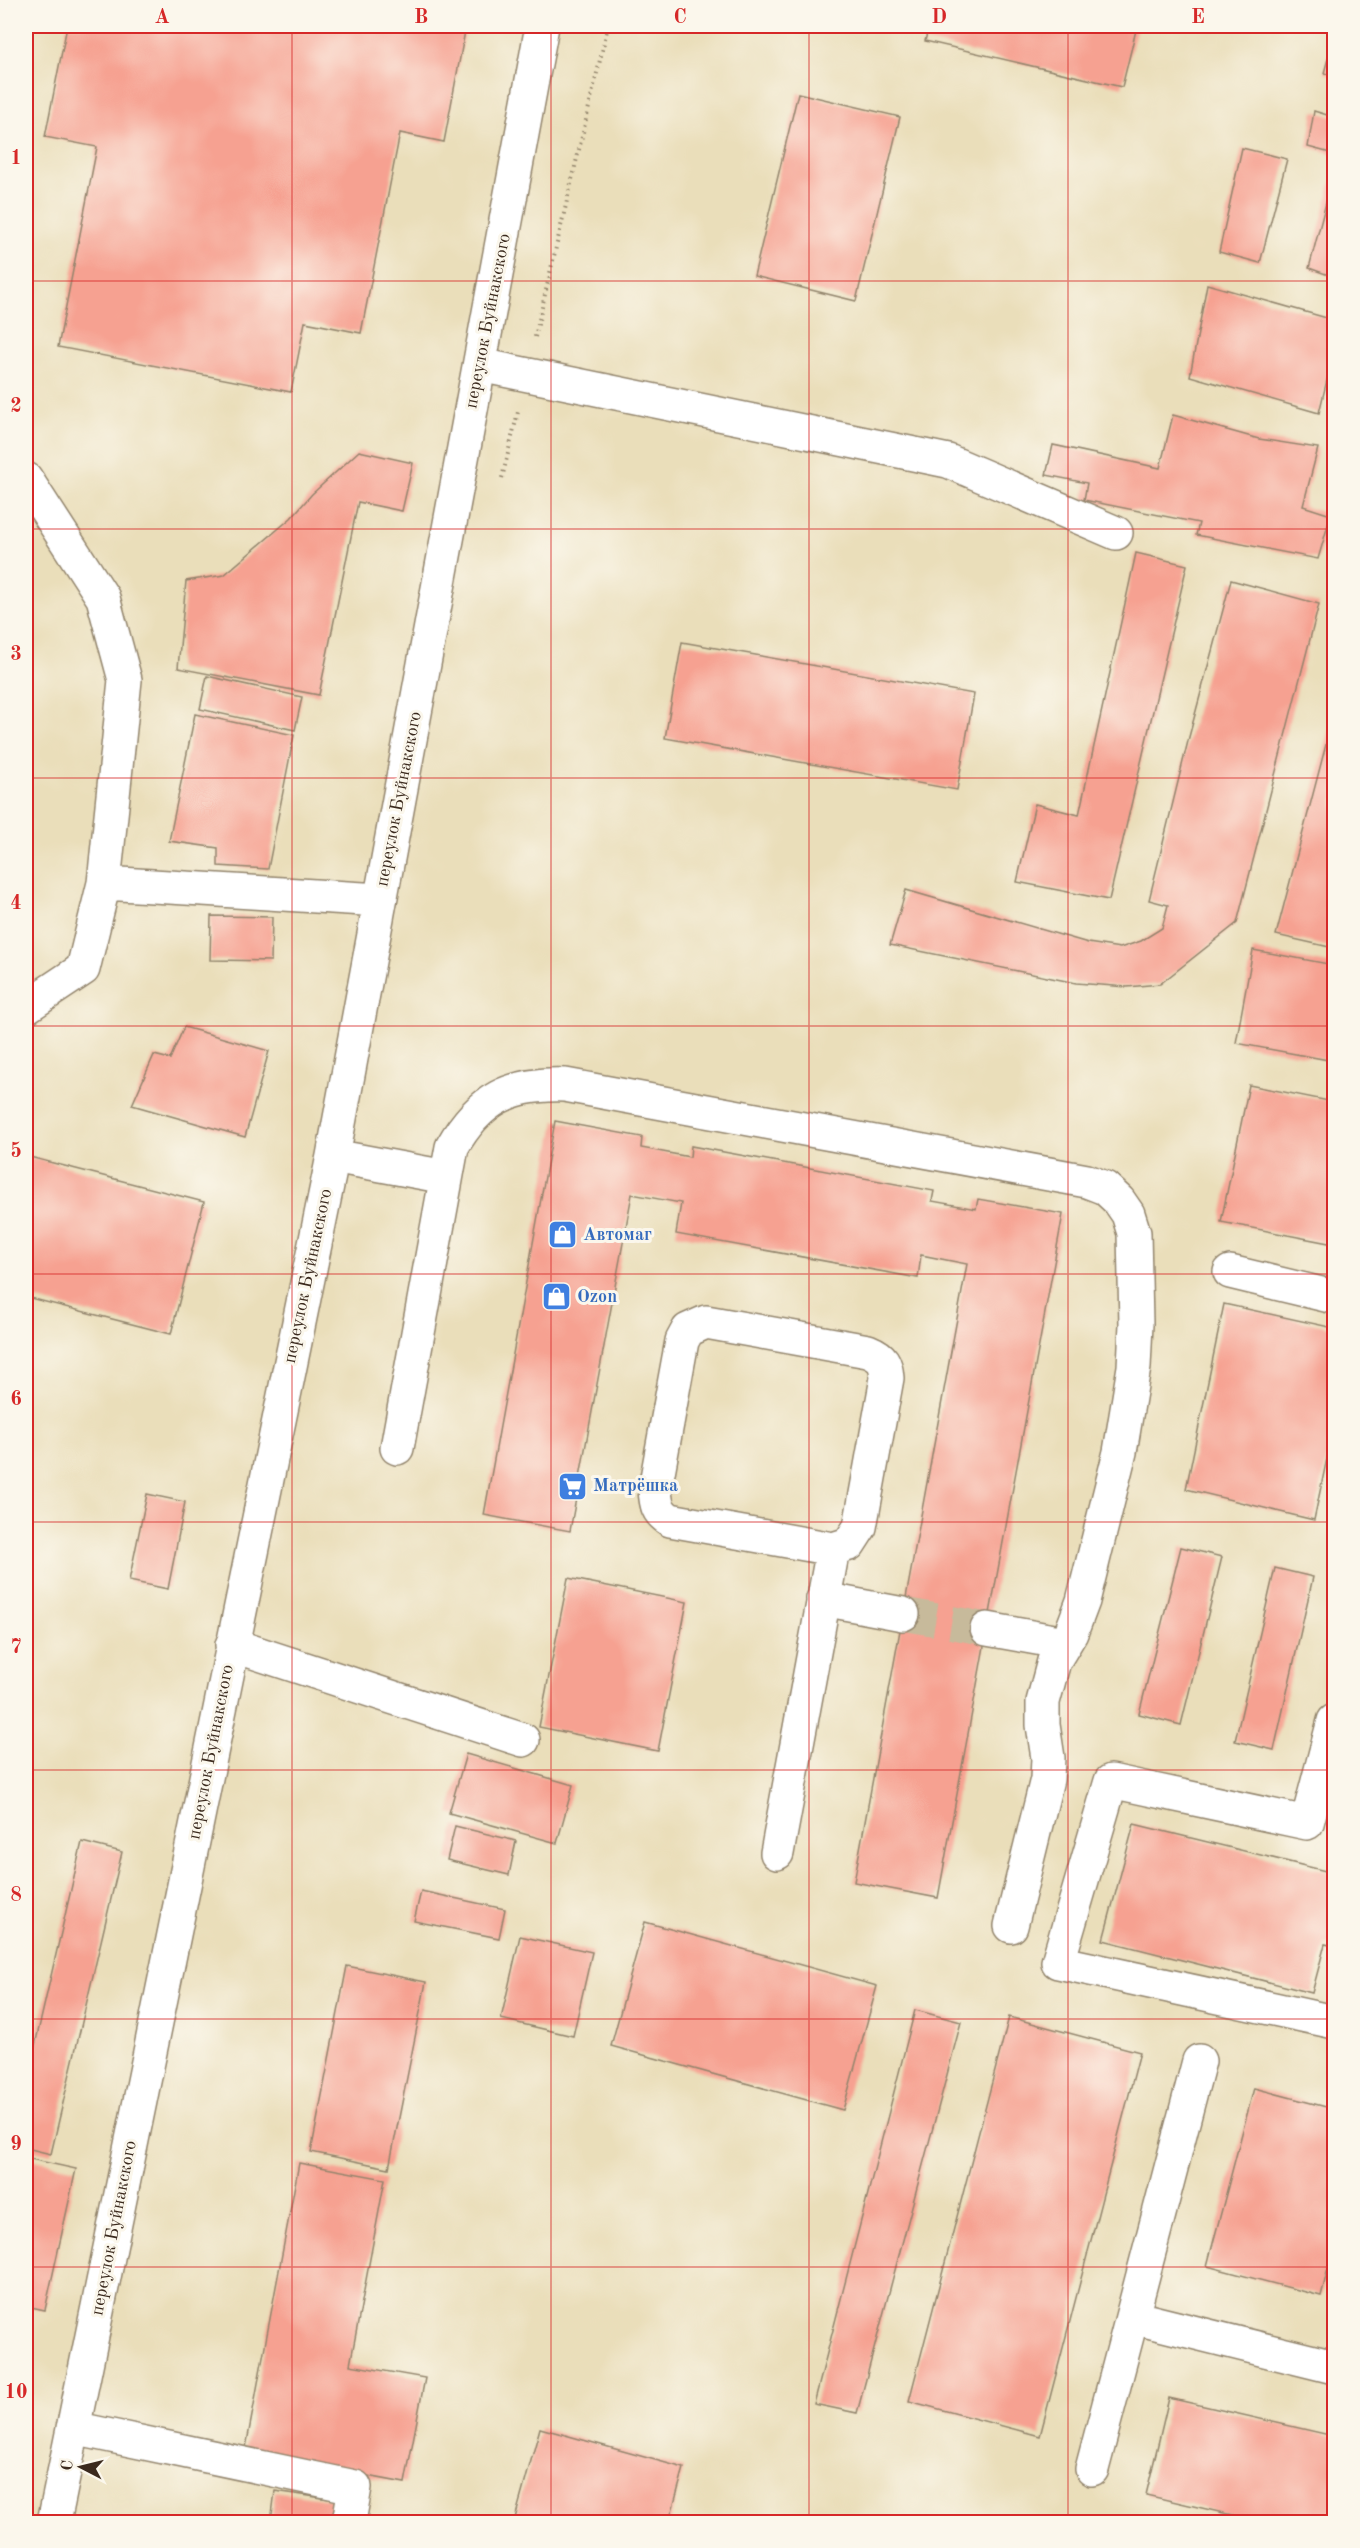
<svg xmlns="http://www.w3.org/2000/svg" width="1360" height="2548" viewBox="0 0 1360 2548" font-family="'Old Standard TT',serif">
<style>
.building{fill:#f6a191}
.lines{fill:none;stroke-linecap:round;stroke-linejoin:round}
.minor-tunnel{stroke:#c7ba9b;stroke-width:33;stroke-dasharray:33 16;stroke-linecap:butt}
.minor-casing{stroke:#92846c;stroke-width:36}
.path{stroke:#92846c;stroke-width:4;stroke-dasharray:1.5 4.5;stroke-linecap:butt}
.minor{stroke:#fff;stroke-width:33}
.grid{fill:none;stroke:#d62828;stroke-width:1.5;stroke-opacity:0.55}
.labels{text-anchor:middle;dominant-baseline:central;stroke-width:6;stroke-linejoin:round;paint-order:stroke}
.street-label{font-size:18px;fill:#3b2a1e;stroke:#fbf7ec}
.shop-label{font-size:18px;font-weight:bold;fill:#366cbe;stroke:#fbf7ec;text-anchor:start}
.neatline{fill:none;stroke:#d62828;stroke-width:2}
.grid-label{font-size:20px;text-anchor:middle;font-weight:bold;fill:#d62828}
</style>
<rect width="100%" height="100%" fill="#fbf7ec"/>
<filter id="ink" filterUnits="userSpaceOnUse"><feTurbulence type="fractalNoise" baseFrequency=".0167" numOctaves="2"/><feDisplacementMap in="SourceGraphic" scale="12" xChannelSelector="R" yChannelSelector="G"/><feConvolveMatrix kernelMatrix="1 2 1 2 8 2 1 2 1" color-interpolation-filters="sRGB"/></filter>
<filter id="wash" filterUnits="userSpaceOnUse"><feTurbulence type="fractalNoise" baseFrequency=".008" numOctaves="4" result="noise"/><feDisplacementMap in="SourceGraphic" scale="24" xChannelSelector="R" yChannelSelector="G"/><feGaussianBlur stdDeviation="1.35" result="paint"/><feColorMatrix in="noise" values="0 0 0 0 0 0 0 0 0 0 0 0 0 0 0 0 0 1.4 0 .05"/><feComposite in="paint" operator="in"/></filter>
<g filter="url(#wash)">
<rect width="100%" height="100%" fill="#eadeba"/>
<g id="blocks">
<path class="building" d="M 67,26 L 466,26 L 444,142 L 400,133 L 361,333 L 305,322 L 291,392 L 58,347 L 97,147 L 45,137 Z
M 929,26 L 1137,26 L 1122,87 L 925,41 Z
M 1334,37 L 1334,76 L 1324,73 Z
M 798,93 L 900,117 L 856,301 L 754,276 Z
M 1314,111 L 1334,117 L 1334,154 L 1308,147 Z
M 1242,148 L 1287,159 L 1260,263 L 1219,252 Z
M 1334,172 L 1334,277 L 1309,268 Z
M 1207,284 L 1334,320 L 1334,351 L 1319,413 L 1190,376 Z
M 1173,415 L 1259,439 L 1318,448 L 1303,506 L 1331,515 L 1318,559 L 1196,535 L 1199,523 L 1084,500 L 1087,483 L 1046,475 L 1053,445 L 1160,468 Z
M 359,451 L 413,463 L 402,511 L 358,502 L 319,695 L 178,668 L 186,581 L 224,575 L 291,518 L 312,494 Z
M 1136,553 L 1187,565 L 1109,900 L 1017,882 L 1035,804 L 1079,815 Z
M 1231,580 L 1319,604 L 1237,923 L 1160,984 L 1127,987 L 1076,983 L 890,945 L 906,890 L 1088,943 L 1120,948 L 1141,941 L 1162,928 L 1168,905 L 1149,900 L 1189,737 Z
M 682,642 L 974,694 L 957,790 L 665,738 Z
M 207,676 L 302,697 L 295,730 L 200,709 Z
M 195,714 L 294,735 L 268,869 L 218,866 L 218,848 L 169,841 Z
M 1334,714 L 1334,948 L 1276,935 Z
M 211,916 L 272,917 L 271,961 L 210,960 Z
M 1253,950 L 1334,965 L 1334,1061 L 1236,1043 Z
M 184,1027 L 269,1051 L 245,1137 L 132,1105 L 154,1055 L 170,1059 Z
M 1249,1085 L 1334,1102 L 1334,1244 L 1221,1222 Z
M 555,1121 L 642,1137 L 641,1148 L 690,1157 L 691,1146 L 934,1191 L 932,1201 L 976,1209 L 978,1199 L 1063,1214 L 938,1898 L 854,1882 L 967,1264 L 921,1255 L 918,1278 L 676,1234 L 681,1203 L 632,1194 L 570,1531 L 484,1515 Z
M 26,1156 L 204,1202 L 171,1334 L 26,1297 Z
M 1224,1304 L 1334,1328 L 1334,1425 L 1314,1520 L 1186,1489 Z
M 147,1494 L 185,1502 L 168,1589 L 129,1581 Z
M 1181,1547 L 1222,1557 L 1181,1725 L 1139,1714 Z
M 1275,1568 L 1313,1577 L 1274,1750 L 1235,1741 Z
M 568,1578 L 687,1602 L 658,1751 L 539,1727 Z
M 466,1754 L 573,1785 L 557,1843 L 449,1813 Z
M 1134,1824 L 1334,1873 L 1334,1946 L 1325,1944 L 1312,1993 L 1103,1940 Z
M 455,1826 L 516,1841 L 509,1875 L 447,1860 Z
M 82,1842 L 122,1852 L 51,2154 L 26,2148 L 26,2084 Z
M 421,1891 L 505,1909 L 499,1938 L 414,1921 Z
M 645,1922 L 877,1986 L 843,2110 L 611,2046 Z
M 520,1936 L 592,1952 L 573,2036 L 501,2019 Z
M 347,1966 L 426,1982 L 389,2168 L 311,2152 Z
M 915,2010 L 961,2022 L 857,2413 L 814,2404 Z
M 1009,2017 L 1140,2052 L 1040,2436 L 909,2401 Z
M 1254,2088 L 1334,2109 L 1334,2245 L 1321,2296 L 1207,2266 Z
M 26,2158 L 76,2169 L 45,2310 L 26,2306 Z
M 299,2163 L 385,2179 L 350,2365 L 425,2378 L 405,2483 L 245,2453 Z
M 26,2391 L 30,2392 L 27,2412 L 26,2412 Z
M 1169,2398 L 1334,2436 L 1334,2508 L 1331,2522 L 1262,2522 L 1146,2495 Z
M 540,2428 L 684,2468 L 669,2522 L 514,2522 Z
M 275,2491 L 336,2500 L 332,2522 L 271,2522 Z"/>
</g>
</g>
<g filter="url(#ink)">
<use href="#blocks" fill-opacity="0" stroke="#92846c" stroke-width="1.5"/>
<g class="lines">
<path class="minor-tunnel" d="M 903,1614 L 987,1629"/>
<defs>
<path id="minor" d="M 480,365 L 948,461 L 1116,533
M 26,479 L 103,598 L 125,680 L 104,883 L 83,969 L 26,1007
M 104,883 L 380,900
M 333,1156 L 446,1177
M 1230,1272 L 1334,1297
M 706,1322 L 868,1351 C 883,1357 886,1363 887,1378 L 860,1527 L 849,1544 L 833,1549 L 670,1520 C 657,1512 656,1504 655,1489 L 682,1341 L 688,1330 Z
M 397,1448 L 452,1147 C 479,1099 511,1083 565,1085 L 1087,1181 L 1105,1188 L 1119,1201 L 1128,1214 L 1134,1233 L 1136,1324 L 1134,1367 L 1120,1452 L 1083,1601 L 1071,1633 L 1054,1661 L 1043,1702 L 1043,1725 L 1048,1758 L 1047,1779 L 1011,1926
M 823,1599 L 903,1614
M 987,1629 L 1065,1643
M 232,1645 L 523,1740
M 1334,1721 L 1307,1823 L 1111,1781 L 1058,1962 L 1334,2022
M 777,1853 L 833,1549
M 1132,2317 L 1199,2061
M 73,2428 L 355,2487 L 349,2522
M 1092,2469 L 1132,2317 L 1334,2367
M 54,2522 L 333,1156 L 542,26"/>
</defs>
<use href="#minor" class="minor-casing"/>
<path class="path" d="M 535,337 L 608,26
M 502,478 L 518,412"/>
<use href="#minor" class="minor"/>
</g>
</g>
<path class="grid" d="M 292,26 L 292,2522M 551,26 L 551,2522M 809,26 L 809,2522M 1068,26 L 1068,2522M 26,281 L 1334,281M 26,529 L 1334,529M 26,778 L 1334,778M 26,1026 L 1334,1026M 26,1274 L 1334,1274M 26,1522 L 1334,1522M 26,1770 L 1334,1770M 26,2019 L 1334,2019M 26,2267 L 1334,2267"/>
<defs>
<symbol id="shop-square" viewBox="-11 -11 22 22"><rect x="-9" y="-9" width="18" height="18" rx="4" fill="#3f7fe0" stroke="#fbf7ec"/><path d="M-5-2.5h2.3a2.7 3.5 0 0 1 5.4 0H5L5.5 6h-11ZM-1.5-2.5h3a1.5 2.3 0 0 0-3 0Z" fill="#fff"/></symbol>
<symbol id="supermarket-square" viewBox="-11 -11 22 22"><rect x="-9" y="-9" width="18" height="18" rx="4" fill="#3f7fe0" stroke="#fbf7ec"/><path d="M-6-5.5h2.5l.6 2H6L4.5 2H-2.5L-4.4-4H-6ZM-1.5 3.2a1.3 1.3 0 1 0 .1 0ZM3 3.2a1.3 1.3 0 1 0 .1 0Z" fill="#fff"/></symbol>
</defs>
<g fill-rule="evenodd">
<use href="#shop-square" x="546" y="1218" width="33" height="33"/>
<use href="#shop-square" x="540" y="1280" width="33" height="33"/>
<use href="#supermarket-square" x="556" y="1470" width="33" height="33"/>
</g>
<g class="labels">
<g class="street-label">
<text transform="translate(488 321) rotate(-79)">переулок Буйнакского</text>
<text transform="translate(399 799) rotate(-79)">переулок Буйнакского</text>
<text transform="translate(308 1276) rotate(-78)">переулок Буйнакского</text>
<text transform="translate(211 1752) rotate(-79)">переулок Буйнакского</text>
<text transform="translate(114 2228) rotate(-79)">переулок Буйнакского</text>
</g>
<g class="shop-label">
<text x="583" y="1235">Автомаг</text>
<text x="577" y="1297">Ozon</text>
<text x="593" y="1486">Матрёшка</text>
</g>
</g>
<rect width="1360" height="2548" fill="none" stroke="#fbf7ec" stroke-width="66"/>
<g transform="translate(81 2467) rotate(277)" stroke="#fbf7ec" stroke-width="4.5" paint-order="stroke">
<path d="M0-4.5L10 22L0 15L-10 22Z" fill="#3b2a1e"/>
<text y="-9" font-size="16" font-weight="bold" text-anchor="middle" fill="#3b2a1e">С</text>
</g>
<rect x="33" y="33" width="1294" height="2482" class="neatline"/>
<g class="grid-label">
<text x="162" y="23">A</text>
<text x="421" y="23">B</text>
<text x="680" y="23">C</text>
<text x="939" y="23">D</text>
<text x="1198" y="23">E</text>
<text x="16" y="164">1</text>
<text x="16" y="412">2</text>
<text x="16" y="660">3</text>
<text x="16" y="909">4</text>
<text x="16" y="1157">5</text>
<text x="16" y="1405">6</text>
<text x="16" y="1653">7</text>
<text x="16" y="1901">8</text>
<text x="16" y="2150">9</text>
<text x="16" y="2398">10</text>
</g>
</svg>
